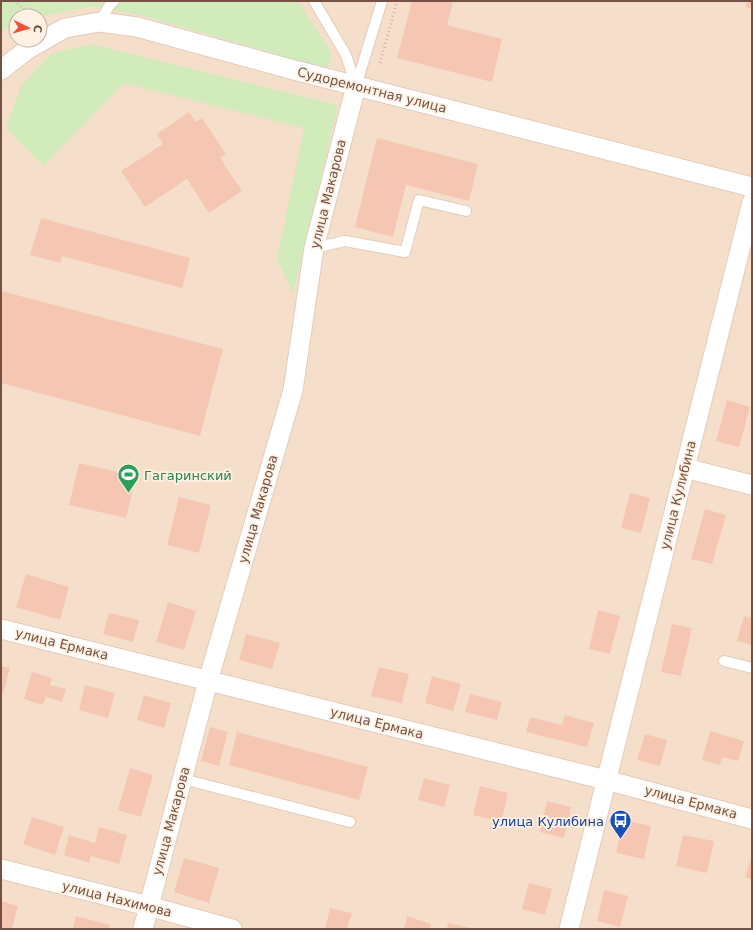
<svg xmlns="http://www.w3.org/2000/svg" width="753" height="930" viewBox="0 0 753 930" font-family="'DejaVu Sans',sans-serif">
<style>
.residential{fill:#f6dfca}
.green{fill:#d2ebbb}
.building{fill:#f5c7b2}
.lines{fill:none;stroke-linecap:round;stroke-linejoin:round}
.service-casing{stroke:#e3cbbc;stroke-width:12}
.minor-casing{stroke:#e3cbbc;stroke-width:21}
.path{stroke:#d9ab96;stroke-width:2.5;stroke-dasharray:1 3;stroke-linecap:butt}
.service{stroke:#fff;stroke-width:10}
.minor{stroke:#fff;stroke-width:19}
.labels{text-anchor:middle;dominant-baseline:central;stroke-width:3.5;stroke-linejoin:round;paint-order:stroke}
.street-label{font-size:13px;fill:#745144;stroke:#fff2e4}
.leisure-label{font-size:13px;fill:#27864d;stroke:#fff2e4;text-anchor:start}
.transit-label{font-size:13px;fill:#164399;stroke:#fff2e4;text-anchor:end}
</style>
<rect width="100%" height="100%" fill="#feeedc"/>
<path class="residential" d="M 42,1 L 752,1 L 752,929 L 1,929 L 1,32 L 16,23 L 16,40 L 40,40 L 40,16 L 27,16 L 37,10 Z"/>
<path class="green" d="M 1,1 L 298,1 L 332,53 L 327,69 L 144,16 L 91,6 L 45,16 L 37,10 L 27,16 L 16,16 L 16,23 L 1,32 Z
M 91,44 L 338,105 L 293,294 L 277,258 L 304,128 L 124,83 L 43,166 L 6,128 L 21,86 L 52,53 Z"/>
<path class="building" d="M 412,1 L 453,1 L 447,25 L 502,39 L 492,82 L 397,58 Z
M 747,1 L 752,1 L 752,9 L 746,7 Z
M 189,112 L 196,122 L 202,118 L 226,154 L 220,158 L 242,191 L 209,213 L 187,179 L 145,207 L 121,171 L 163,144 L 157,134 Z
M 377,138 L 478,164 L 469,201 L 406,185 L 393,237 L 355,227 Z
M 41,218 L 190,258 L 182,288 L 62,256 L 60,263 L 30,255 Z
M 1,291 L 223,349 L 200,436 L 1,383 Z
M 727,400 L 750,407 L 739,447 L 716,441 Z
M 79,463 L 136,476 L 126,518 L 69,505 Z
M 630,493 L 650,498 L 641,533 L 621,528 Z
M 179,497 L 211,505 L 199,553 L 167,545 Z
M 705,509 L 726,515 L 712,564 L 691,559 Z
M 26,574 L 69,587 L 60,620 L 16,607 Z
M 168,602 L 196,611 L 184,650 L 156,642 Z
M 598,610 L 620,616 L 610,654 L 589,649 Z
M 109,613 L 139,620 L 133,642 L 103,634 Z
M 744,616 L 752,618 L 752,645 L 737,641 Z
M 672,624 L 692,628 L 681,676 L 661,672 Z
M 246,634 L 280,643 L 272,669 L 239,660 Z
M 1,666 L 10,668 L 3,694 L 1,694 Z
M 379,667 L 409,674 L 402,703 L 371,696 Z
M 32,672 L 52,678 L 50,685 L 66,689 L 62,702 L 46,697 L 43,705 L 24,699 Z
M 432,676 L 461,684 L 453,711 L 425,703 Z
M 85,685 L 115,693 L 108,718 L 79,710 Z
M 470,694 L 502,702 L 497,720 L 465,712 Z
M 144,695 L 171,703 L 164,728 L 137,720 Z
M 565,715 L 594,723 L 587,747 L 526,732 L 530,717 L 562,725 Z
M 210,727 L 228,732 L 219,766 L 201,761 Z
M 710,731 L 744,741 L 738,761 L 722,757 L 720,765 L 702,760 Z
M 237,732 L 368,767 L 359,800 L 229,765 Z
M 645,734 L 667,740 L 660,766 L 637,760 Z
M 130,768 L 153,775 L 141,817 L 118,810 Z
M 424,778 L 450,785 L 444,807 L 418,800 Z
M 480,786 L 508,793 L 501,822 L 473,815 Z
M 547,801 L 571,807 L 564,838 L 540,832 Z
M 32,817 L 64,827 L 55,855 L 23,844 Z
M 623,820 L 651,826 L 644,859 L 616,853 Z
M 99,827 L 127,835 L 119,864 L 91,856 L 89,863 L 64,855 L 69,835 L 95,843 Z
M 683,835 L 714,841 L 707,873 L 676,866 Z
M 752,856 L 752,879 L 745,877 Z
M 184,858 L 219,868 L 209,903 L 174,892 Z
M 529,883 L 552,889 L 545,915 L 522,909 Z
M 604,890 L 628,896 L 620,927 L 597,921 Z
M 1,901 L 18,906 L 12,929 L 1,929 Z
M 330,908 L 352,913 L 347,929 L 325,929 Z
M 76,916 L 110,925 L 109,929 L 73,929 Z
M 407,916 L 431,924 L 430,929 L 404,929 Z
M 448,923 L 471,928 L 471,929 L 447,929 Z"/>
<g class="lines">
<defs>
<path id="service" d="M 314,1 L 346,55 L 356,86
M 100,22 L 109,6 L 114,1
M 356,86 L 382,1
M 314,248 L 345,241 L 405,252 L 419,200 L 466,211
M 724,661 L 752,668
M 183,779 L 350,822"/>
<path id="minor" d="M 1,70 L 28,49 L 65,28 L 100,22 L 137,27 L 294,70 L 752,187
M 685,468 L 752,485
M 1,629 L 606,780 L 752,819
M 1,869 L 148,906 L 232,929
M 143,929 L 208,681 L 293,390 L 314,248 L 356,86
M 569,929 L 752,202"/>
</defs>
<use href="#service" class="service-casing"/>
<use href="#minor" class="minor-casing"/>
<path class="path" d="M 14,1 L 33,16
M 380,63 L 397,1"/>
<use href="#service" class="service"/>
<use href="#minor" class="minor"/>
</g>
<defs>
<symbol id="stadium-pin" viewBox="-11 -11 22 30"><path d="M0 17L-7.5 6A9.5 9.5 0 1 1 7.5 6Z" fill="#2e9e5b" stroke="#fff2e4"/><path d="M0-5a6.5 5 0 1 0 0 10a6.5 5 0 1 0 0-10ZM-3.5-1.8h7v3.6h-7Z" fill="#fff"/></symbol>
<symbol id="bus-pin" viewBox="-11 -11 22 30"><path d="M0 17L-7.5 6A9.5 9.5 0 1 1 7.5 6Z" fill="#1a4fb4" stroke="#fff2e4"/><path d="M-5-6H5V4H4V6H2V4H-2V6H-4V4H-5ZM-3.5-4V0h7V-4ZM-3.5 1.2v1.5H-2V1.2ZM2 1.2v1.5H3.5V1.2Z" fill="#fff"/></symbol>
</defs>
<g fill-rule="evenodd">
<use href="#stadium-pin" x="116" y="462" width="25" height="34"/>
<use href="#bus-pin" x="608" y="808" width="25" height="34"/>
</g>
<g class="labels">
<g class="street-label">
<text transform="translate(372 90) rotate(14)">Судоремонтная улица</text>
<text transform="translate(328 194) rotate(-76)">улица Макарова</text>
<text transform="translate(678 495) rotate(-76)">улица Кулибина</text>
<text transform="translate(258 509) rotate(-74)">улица Макарова</text>
<text transform="translate(62 644) rotate(14)">улица Ермака</text>
<text transform="translate(377 723) rotate(14)">улица Ермака</text>
<text transform="translate(691 802) rotate(15)">улица Ермака</text>
<text transform="translate(171 821) rotate(-75)">улица Макарова</text>
<text transform="translate(117 899) rotate(14)">улица Нахимова</text>
</g>
<g class="leisure-label">
<text x="144" y="475">Гагаринский</text>
</g>
<g class="transit-label">
<text x="604" y="821">улица Кулибина</text>
</g>
</g>
<rect width="753" height="930" fill="none" stroke="#745144" stroke-width="4"/>
<g transform="translate(28 28) rotate(95)"><circle r="19" fill="#fff2e4" stroke="#c7b2a4"/>
<path d="M0-3L7 15L0 10L-7 15Z" fill="#f15238"/>
<text y="-6" font-size="11" font-weight="bold" text-anchor="middle" fill="#745144">С</text>
</g>
</svg>
